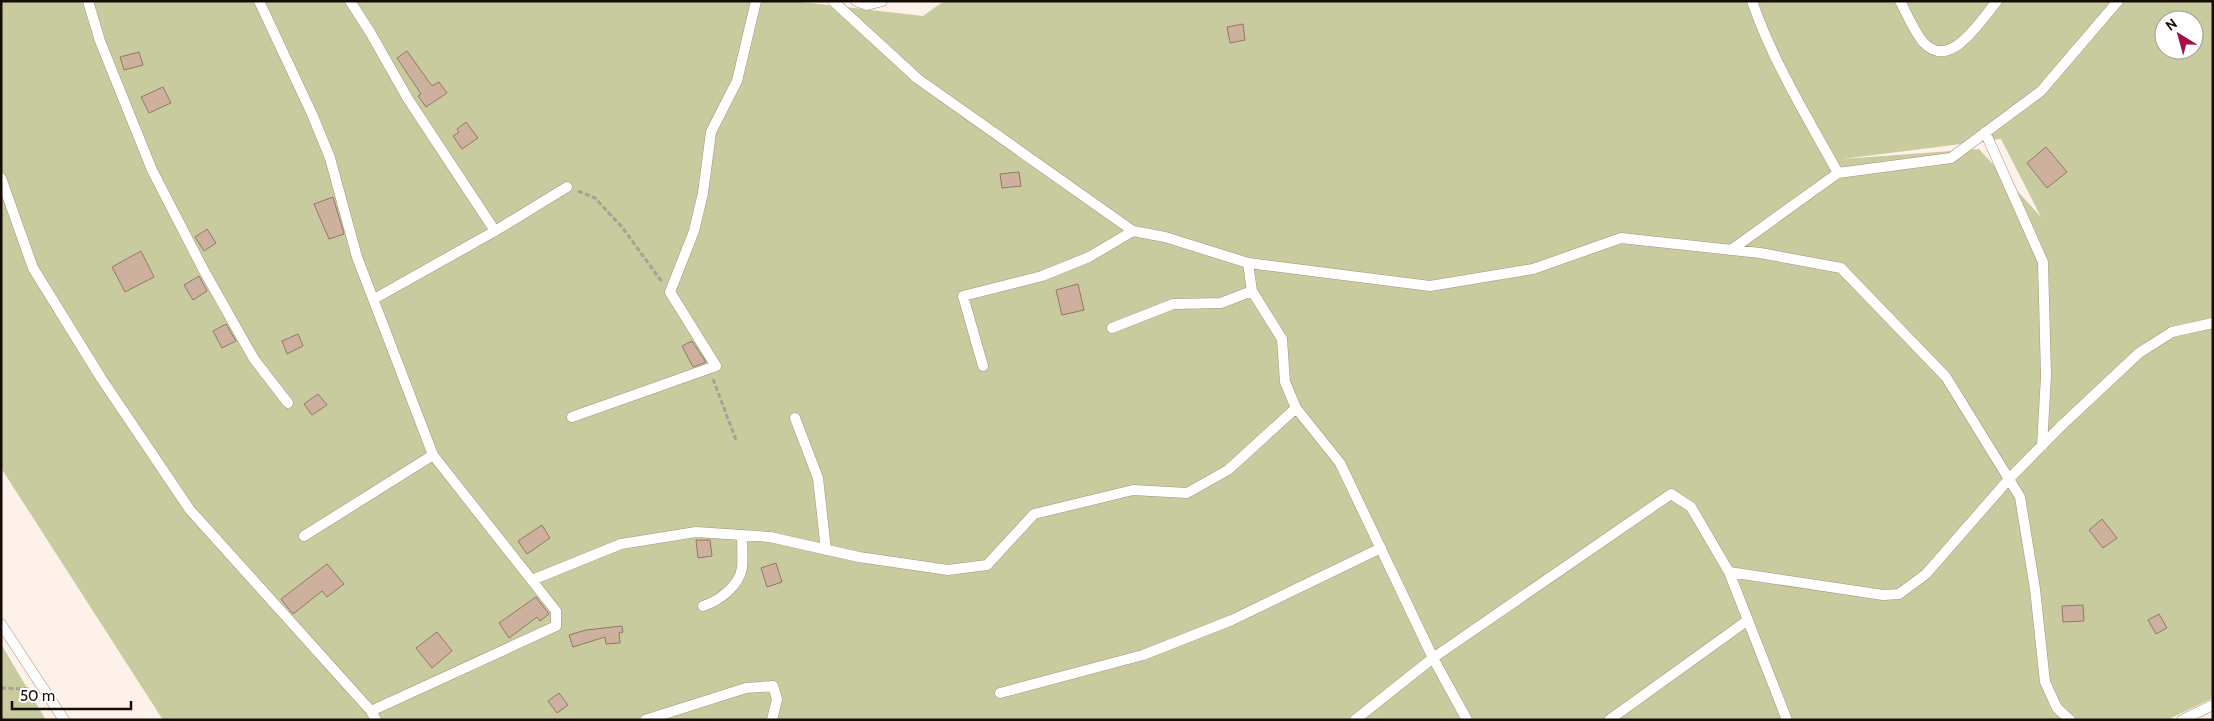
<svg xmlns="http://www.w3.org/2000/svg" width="2214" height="721" viewBox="0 0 2214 721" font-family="Cabin,sans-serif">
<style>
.green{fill:#c8cb9e;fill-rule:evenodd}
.building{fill:#cdb09e;stroke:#927867}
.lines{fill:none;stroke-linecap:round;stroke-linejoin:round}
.service-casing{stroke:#ab907f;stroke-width:11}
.path{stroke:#a99f97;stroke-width:3;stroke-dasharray:5 2.5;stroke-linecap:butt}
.service{stroke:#fff;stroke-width:10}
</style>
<rect width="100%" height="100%" fill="#fdf1e9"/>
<path class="green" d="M 1,1 L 793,1 L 923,16 L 944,1 L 2213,1 L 2213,698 L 2167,720 L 163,720 L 1,468 ZM 2164,20 L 2194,20 L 2194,50 L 2164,50 ZM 2001,139 L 2041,217 L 1979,149 L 1842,159 Z
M 1,644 L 46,720 L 1,720 Z"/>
<path class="building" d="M 1243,24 L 1245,40 L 1230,43 L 1227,27 Z
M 407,51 L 432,86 L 439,82 L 447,93 L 426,107 L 418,96 L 421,94 L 397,58 Z
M 139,52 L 143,65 L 124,70 L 120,57 Z
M 163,87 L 171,103 L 149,113 L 141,97 Z
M 466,122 L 478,138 L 462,149 L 453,136 L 459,132 L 457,129 Z
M 2046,147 L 2067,172 L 2047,188 L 2027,163 Z
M 1019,172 L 1021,186 L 1002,188 L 1000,174 Z
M 333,197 L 344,234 L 329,239 L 314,204 Z
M 207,229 L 216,243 L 204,251 L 195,237 Z
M 141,251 L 154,277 L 125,292 L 112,267 Z
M 199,276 L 207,291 L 193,300 L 184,285 Z
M 1078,284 L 1084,310 L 1062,315 L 1056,290 Z
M 226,324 L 236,341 L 222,348 L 213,331 Z
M 298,334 L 303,346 L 287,354 L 282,341 Z
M 692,341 L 706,362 L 693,367 L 682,346 Z
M 318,394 L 327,405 L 312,415 L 304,404 Z
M 2102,519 L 2117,538 L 2103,548 L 2089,530 Z
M 542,525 L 550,538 L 527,554 L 518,541 Z
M 696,540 L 710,540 L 712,556 L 698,558 Z
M 776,563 L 782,582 L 767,587 L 761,568 Z
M 327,564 L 344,584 L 327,597 L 322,591 L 293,614 L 281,599 Z
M 536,597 L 549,614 L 540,621 L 537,617 L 509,638 L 499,623 Z
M 2083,605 L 2084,621 L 2063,622 L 2062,606 Z
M 2159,614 L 2167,628 L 2156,634 L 2148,620 Z
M 622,626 L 623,632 L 619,633 L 620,643 L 606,644 L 605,637 L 573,647 L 569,635 L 586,630 Z
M 437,632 L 452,651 L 432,668 L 416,648 Z
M 559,693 L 568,705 L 557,713 L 548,701 Z"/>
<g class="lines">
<defs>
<path id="service" d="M 88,1 L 100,41 L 152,170 L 203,269 L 254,359 L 288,403
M 259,1 L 312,114 L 330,158 L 357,257 L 433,455 L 556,611 L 556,626 L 371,711
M 350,1 L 370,32 L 408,99 L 495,231
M 833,1 L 918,79 L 1133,231 L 1165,237 L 1248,263 L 1430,286 L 1533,269 L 1621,238 L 1760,253 L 1841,268 L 1946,377 L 2020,497 L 2035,589 L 2045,682 L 2057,708 L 2070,720
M 856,1 L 867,5 L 882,1
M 1752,1 C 1773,62 1807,117 1838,173
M 1900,1 C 1907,14 1914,31 1923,42 C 1950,72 1981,20 1997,1
M 1985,132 L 2043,262 L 2046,376 L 2042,446
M 1,178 L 33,268 L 101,378 L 190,510 L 371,711 L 376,720
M 1731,250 L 1838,173 L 1951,158 L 2041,91 L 2118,1
M 1252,291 L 1282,339 L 1285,382 L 1296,408 L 1340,463 L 1433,658 L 1467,720
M 374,299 L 495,231 L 567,187
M 1112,328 L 1173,304 L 1221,303 L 1252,291 L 1248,263
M 983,366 L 963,296 L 1042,276 L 1089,257 L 1133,231
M 572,417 L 716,366 L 670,292 L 694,231 L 703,193 L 711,132 L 737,81 L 756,1
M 795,418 L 818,478 L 826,550
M 304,536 L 433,455
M 1729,572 L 1883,595 L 1899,594 L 1926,574 L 2009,479 L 2060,427 L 2139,353 L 2172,332 L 2213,323
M 532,580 L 621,544 L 696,532 L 770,537 L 859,557 L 948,570 L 987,565 L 1034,514 L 1133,490 L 1187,493 L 1228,470 L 1296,408
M 703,606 C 719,601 739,586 742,568 C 743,557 742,546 742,535
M 1,624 L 64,720
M 1000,693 L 1143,655 L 1232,620 L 1381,548
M 645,720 L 746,688 L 773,686 L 777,699 L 772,720
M 1355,720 L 1433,658 L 1671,494 L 1691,507 L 1729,572 L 1787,720
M 1609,720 L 1748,620
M 2182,720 L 2213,705"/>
</defs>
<use href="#service" class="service-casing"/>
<path class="path" d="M 578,191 L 595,198 L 622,227 L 662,282
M 713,379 L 736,440
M 1,688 L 31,689"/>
<use href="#service" class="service"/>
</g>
<rect width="2214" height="721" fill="none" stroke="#140b05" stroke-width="5"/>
<g transform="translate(2179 35) rotate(323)"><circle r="24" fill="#ffffff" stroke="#a19d9b"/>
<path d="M0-4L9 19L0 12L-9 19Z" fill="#a40d47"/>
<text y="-8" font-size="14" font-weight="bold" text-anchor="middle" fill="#140b05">N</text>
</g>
<path d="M12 701v8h119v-8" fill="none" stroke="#140b05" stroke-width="2.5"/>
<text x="20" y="701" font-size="15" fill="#140b05" stroke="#ffffff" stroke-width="4" paint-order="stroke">50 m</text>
</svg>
